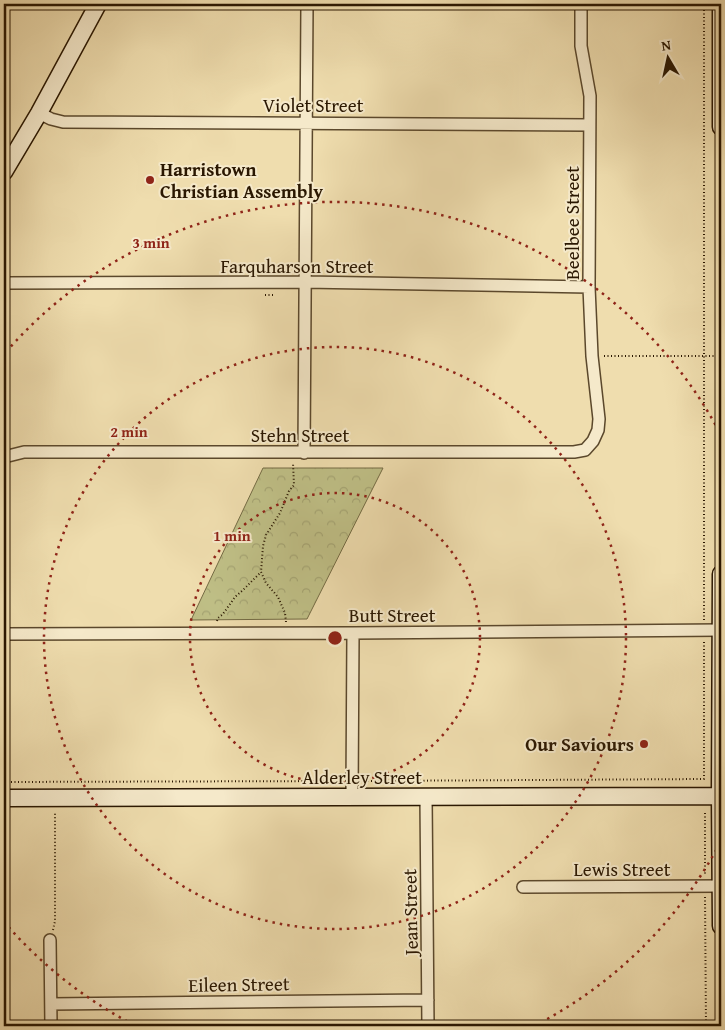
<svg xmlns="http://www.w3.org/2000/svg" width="725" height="1030" viewBox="0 0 725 1030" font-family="'Gentium Book Plus',serif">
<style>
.park{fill:url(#park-crowns);stroke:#746b44}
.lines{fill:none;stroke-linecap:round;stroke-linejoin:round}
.street-casing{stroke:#5b482c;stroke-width:14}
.secondary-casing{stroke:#2a1701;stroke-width:19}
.path{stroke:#2a1701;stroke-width:2;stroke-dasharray:1 2.5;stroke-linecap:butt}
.street{stroke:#f5e9ca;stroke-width:11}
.secondary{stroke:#f5e9ca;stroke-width:16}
.ring{fill:none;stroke:#8f2418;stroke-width:2.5;stroke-dasharray:2.5 5}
.poi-dot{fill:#8f2418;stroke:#f5e9ca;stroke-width:2}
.labels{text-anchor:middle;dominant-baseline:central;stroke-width:4;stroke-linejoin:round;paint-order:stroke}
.street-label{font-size:19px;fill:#2a1701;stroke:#f5e9ca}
.poi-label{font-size:19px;font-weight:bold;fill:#2a1701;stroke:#f5e9ca;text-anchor:start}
.centre{fill:#8f2418;stroke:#f5e9ca;stroke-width:2.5}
.ring-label{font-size:15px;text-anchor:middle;font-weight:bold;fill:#8f2418;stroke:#f5e9ca;stroke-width:4;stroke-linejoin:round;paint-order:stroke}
</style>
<defs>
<pattern id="park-crowns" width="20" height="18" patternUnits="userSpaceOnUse" patternTransform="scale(1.25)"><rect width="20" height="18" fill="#bfbf86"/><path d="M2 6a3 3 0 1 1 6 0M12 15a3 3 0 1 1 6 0" fill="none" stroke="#a4a372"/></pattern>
</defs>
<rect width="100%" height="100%" fill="#efddae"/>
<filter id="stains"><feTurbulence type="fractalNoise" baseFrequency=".004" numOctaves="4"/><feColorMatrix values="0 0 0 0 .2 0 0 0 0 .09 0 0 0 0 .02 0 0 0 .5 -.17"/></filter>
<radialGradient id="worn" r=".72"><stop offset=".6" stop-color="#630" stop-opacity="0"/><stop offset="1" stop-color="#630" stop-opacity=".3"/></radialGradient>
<path class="park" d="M 263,468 L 383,468 L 307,619 L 191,620 Z"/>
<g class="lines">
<defs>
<path id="street" d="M 39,113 L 51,119 L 63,122 L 589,125
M 4,283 L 305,282 L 589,287
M 304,453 L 307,4
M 4,457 L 24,452 L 574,452 L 585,450 L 593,441 L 598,430 L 599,419 L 592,356 L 589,287 L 590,96 L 581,46 L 581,4
M 4,634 L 353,633 L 721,630
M 352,796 L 353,633
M 426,797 L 428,1026
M 523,887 L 721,886
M 50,940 L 51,1026
M 51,1004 L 428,1000"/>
<path id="secondary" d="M 721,4 L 721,127
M 4,172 L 39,113 L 98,4
M 721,574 L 720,796 L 721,926
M 4,798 L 721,796"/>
</defs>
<use href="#street" class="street-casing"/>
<use href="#secondary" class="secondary-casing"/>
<path class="path" d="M 265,295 L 275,295
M 604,356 L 721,356
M 704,620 L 704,4
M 217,621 L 218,618 L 223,614 L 235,597 L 243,590 L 261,572
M 286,622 L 285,613 L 278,597 L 266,583 L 261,572 L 263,546 L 266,535 L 280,513 L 289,491 L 294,485 L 293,463
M 364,781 L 704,779 L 704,642
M 4,782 L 341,781
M 705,813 L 705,875
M 705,897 L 706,1026
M 53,930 L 55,921 L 55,813"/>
<use href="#street" class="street"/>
<use href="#secondary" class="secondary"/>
</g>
<g class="ring">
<circle cx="335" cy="638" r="145"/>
<circle cx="335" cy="638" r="291"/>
<path d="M720 843A436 436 0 0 1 536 1025M134 1025A436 436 0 0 1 6 924M6 352A436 436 0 0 1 720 433"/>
</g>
<g class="poi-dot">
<circle cx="150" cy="180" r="5"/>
<circle cx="644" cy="744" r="5"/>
</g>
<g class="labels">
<g class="street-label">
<text x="313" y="105">Violet Street</text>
<text transform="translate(572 223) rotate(-90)">Beelbee Street</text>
<text x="297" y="266">Farquharson Street</text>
<text x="300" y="435">Stehn Street</text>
<text x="392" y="615">Butt Street</text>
<text x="362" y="777">Alderley Street</text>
<text x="622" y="869">Lewis Street</text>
<text transform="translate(410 912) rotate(-91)">Jean Street</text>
<text transform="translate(239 984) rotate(-1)">Eileen Street</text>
</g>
<g class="poi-label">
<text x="160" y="169">Harristown<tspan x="160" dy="22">Christian Assembly</tspan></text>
<text x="634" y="744" text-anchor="end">Our Saviours</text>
</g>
</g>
<circle cx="335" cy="638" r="8" class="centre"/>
<g class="ring-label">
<text x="151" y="248">3 min</text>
<text x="129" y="437">2 min</text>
<text x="232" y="541">1 min</text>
</g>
<rect width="725" height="1030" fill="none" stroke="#efddae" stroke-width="20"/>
<rect x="5" y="5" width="715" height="1020" fill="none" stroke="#2a1701" stroke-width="2.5"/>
<rect x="10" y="10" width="705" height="1010" fill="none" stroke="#2a1701"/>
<g transform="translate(668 58) rotate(351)" stroke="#f5e9ca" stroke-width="4" paint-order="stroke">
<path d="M0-4L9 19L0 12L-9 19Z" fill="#2a1701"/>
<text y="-8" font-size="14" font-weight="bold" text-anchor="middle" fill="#2a1701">N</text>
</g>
<rect width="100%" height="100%" filter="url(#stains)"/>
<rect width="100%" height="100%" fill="url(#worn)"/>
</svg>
